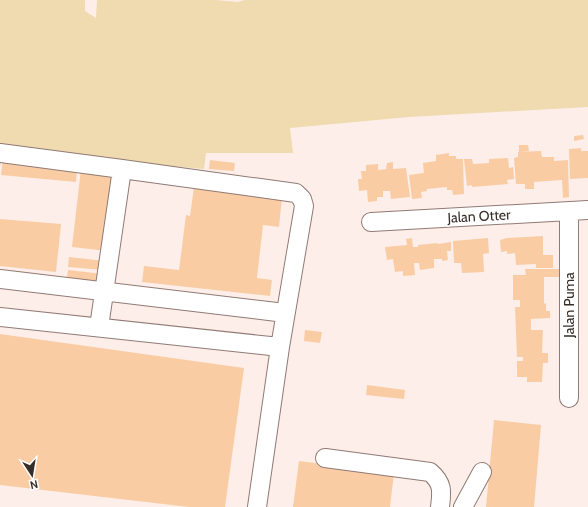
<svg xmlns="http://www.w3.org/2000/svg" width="588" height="507" viewBox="0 0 588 507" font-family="Cabin,sans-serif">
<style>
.green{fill:#f0dab0}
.building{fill:#f9cca4}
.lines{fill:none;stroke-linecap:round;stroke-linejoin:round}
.minor-casing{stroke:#907a73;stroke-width:20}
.minor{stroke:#fff;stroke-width:18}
.labels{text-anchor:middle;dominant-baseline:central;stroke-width:3;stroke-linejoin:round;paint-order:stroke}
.street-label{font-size:14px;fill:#362d29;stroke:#fff}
</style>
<rect width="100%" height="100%" fill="#fdeee9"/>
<path class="green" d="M 0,0 L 85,0 L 85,11 L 96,18 L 97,0 L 216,0 L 238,2 L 245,0 L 588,0 L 588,107 L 409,117 L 290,128 L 293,153 L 206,153 L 204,169 L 3,151 L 0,167 Z"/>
<path class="building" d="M 583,135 L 584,139 L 574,141 L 574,136 Z
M 519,145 L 528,145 L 529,151 L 519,152 Z
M 581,148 L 581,151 L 588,151 L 588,178 L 570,179 L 569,149 Z
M 541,151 L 542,157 L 554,157 L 554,161 L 568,160 L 569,197 L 563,198 L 562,180 L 534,182 L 534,189 L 525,189 L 525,184 L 516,184 L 514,158 L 518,157 L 518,152 Z
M 449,153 L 449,156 L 456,156 L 456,159 L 463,159 L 464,194 L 453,195 L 452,190 L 447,190 L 447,187 L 427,189 L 427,191 L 421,192 L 422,198 L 412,199 L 409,175 L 424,173 L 423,163 L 436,161 L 436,155 Z
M 508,158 L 509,168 L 513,167 L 514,179 L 507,180 L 508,184 L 472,187 L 472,185 L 467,186 L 464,159 L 472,159 L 473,164 L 489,163 L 489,159 Z
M 3,159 L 77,167 L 76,182 L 1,175 Z
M 210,160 L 235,163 L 234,171 L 209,169 Z
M 393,162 L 393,169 L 406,168 L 410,197 L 391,199 L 390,191 L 383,191 L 383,197 L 377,197 L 377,201 L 368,202 L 367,190 L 359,191 L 358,179 L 362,179 L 361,171 L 366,171 L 366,165 L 378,164 L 378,170 L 386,169 L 387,163 Z
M 81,169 L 116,173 L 107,251 L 72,247 Z
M 194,187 L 282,197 L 279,227 L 263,225 L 257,278 L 272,280 L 270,296 L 142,282 L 144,266 L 179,270 L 186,215 L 190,216 Z
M 0,219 L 61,224 L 56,272 L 0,266 Z
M 543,236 L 543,255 L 553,255 L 553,268 L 536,268 L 536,264 L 516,265 L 515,253 L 507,254 L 507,251 L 501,252 L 500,240 L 507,238 Z
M 412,238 L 413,247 L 418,247 L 418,245 L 437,243 L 438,244 L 451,242 L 451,251 L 447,251 L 448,260 L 442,261 L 442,259 L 434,259 L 434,268 L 420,270 L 419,263 L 414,263 L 415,275 L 403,276 L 403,271 L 395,272 L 393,259 L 387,260 L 385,247 L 407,245 L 406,239 Z
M 488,238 L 489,253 L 483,254 L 484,272 L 462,273 L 461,263 L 454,263 L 453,241 Z
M 69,257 L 105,261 L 103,270 L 68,267 Z
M 525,269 L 560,269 L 559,277 L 544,277 L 544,304 L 546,303 L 546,311 L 550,311 L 550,318 L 531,319 L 531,330 L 543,330 L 542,353 L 548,353 L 548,363 L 543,363 L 542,382 L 527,382 L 527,377 L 517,377 L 517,361 L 523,361 L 523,357 L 517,357 L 515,307 L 520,307 L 520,300 L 513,300 L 513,275 L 526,275 Z
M 68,270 L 103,274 L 102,282 L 67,278 Z
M 305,330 L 322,332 L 320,343 L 304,341 Z
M 0,334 L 244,368 L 225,507 L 189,507 L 0,485 Z
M 367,385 L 405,390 L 404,399 L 366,395 Z
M 494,420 L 541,425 L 534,507 L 486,507 Z
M 299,461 L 394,473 L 390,507 L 293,507 Z"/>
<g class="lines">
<defs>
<path id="minor" d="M 0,153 L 122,169
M 371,222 L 588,210
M 0,279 L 285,313
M 0,317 L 280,347 L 257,507
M 99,327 L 122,169 L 296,193 L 302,199 L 304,206 L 280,347
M 569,398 L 569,211
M 325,458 L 430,472 C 443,483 442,491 440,507
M 463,507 L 482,472"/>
</defs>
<use href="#minor" class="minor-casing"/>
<use href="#minor" class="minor"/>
</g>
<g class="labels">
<g class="street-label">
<text transform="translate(479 216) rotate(-3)">Jalan Otter</text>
<text transform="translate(569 305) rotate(-90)">Jalan Puma</text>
</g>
</g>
<g transform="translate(32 475) rotate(168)" stroke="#ffffff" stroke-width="3" paint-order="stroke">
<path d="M0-3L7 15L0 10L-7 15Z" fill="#362d29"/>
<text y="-6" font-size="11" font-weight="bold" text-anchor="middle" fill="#362d29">N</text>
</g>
</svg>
